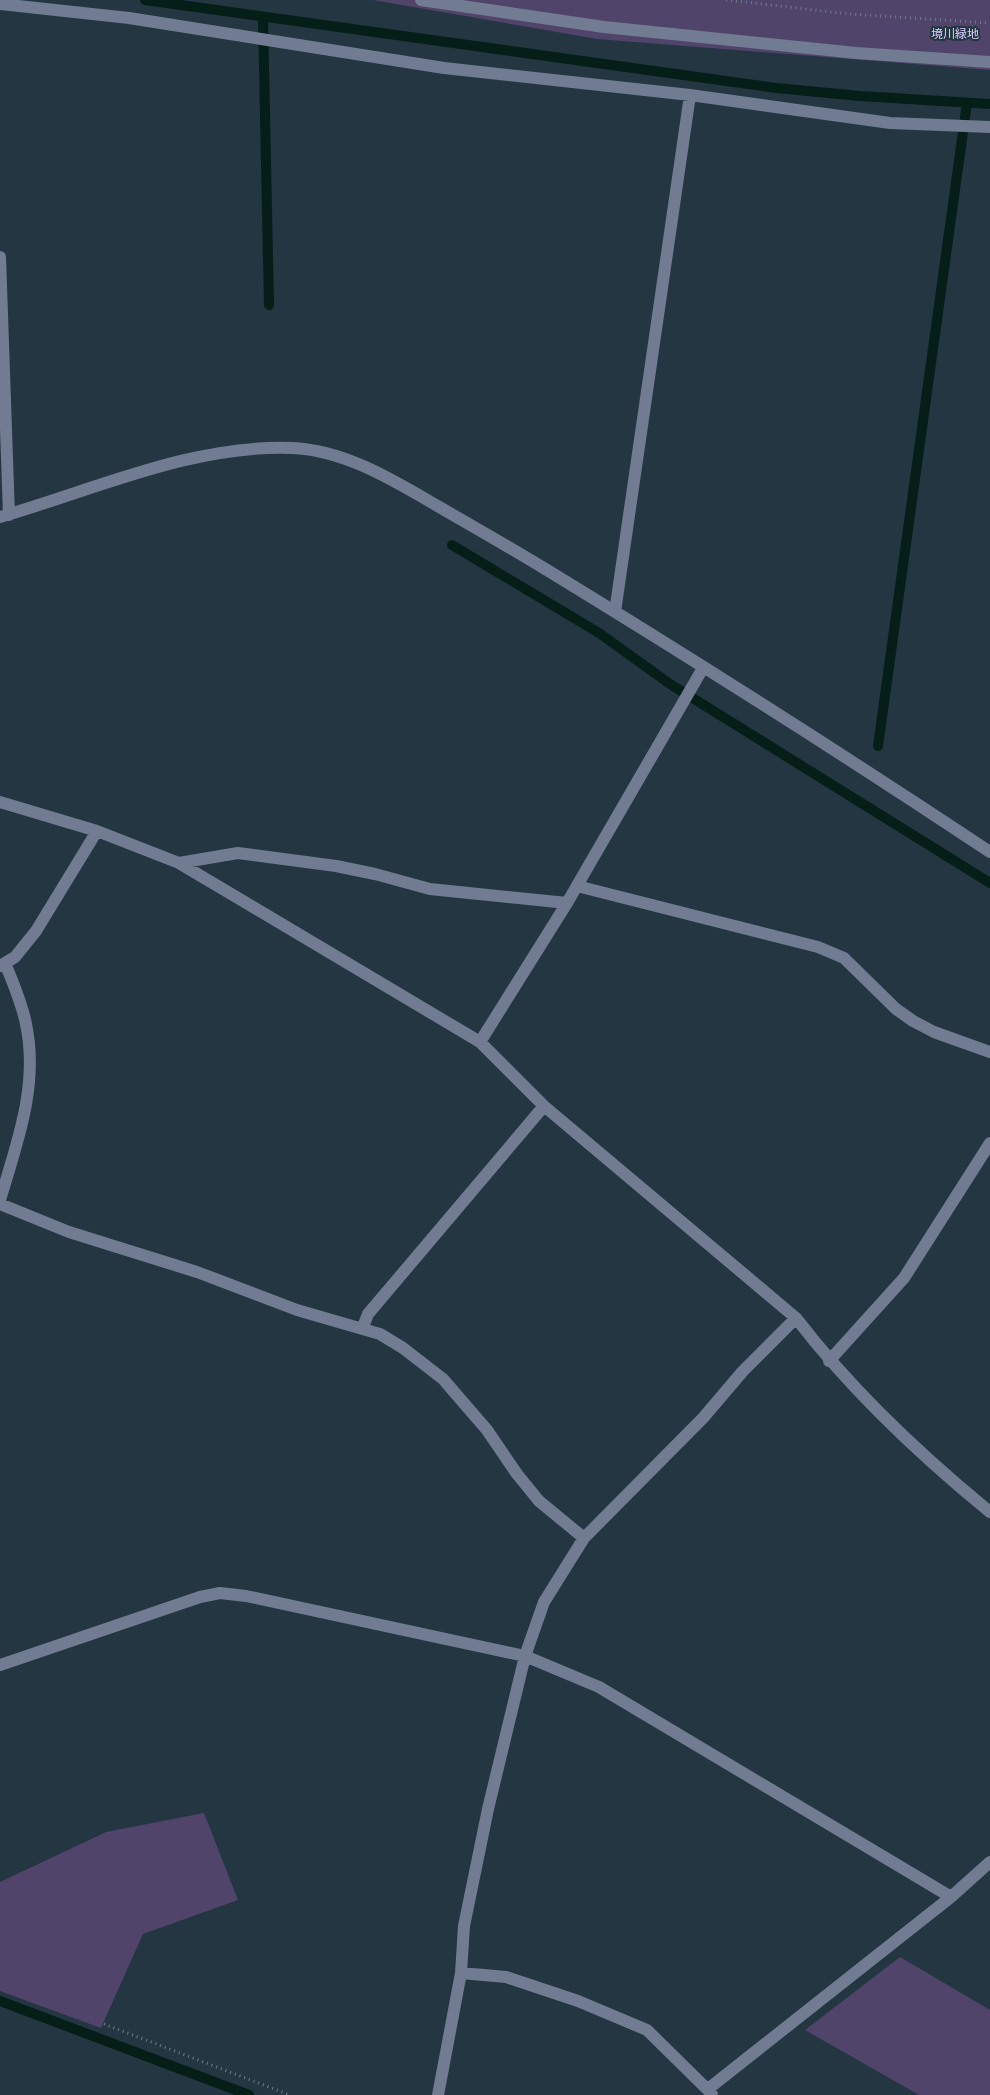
<svg xmlns="http://www.w3.org/2000/svg" width="990" height="2095" viewBox="0 0 990 2095" font-family="Rubik,'Noto Sans JP',sans-serif">
<style>
.green{fill:#51446b}
.lines{fill:none;stroke-linecap:round;stroke-linejoin:round}
.stream{stroke:#061e18;stroke-width:10}
.path{stroke:#6e7e87;stroke-width:3;stroke-dasharray:1 4;stroke-linecap:butt}
.minor{stroke:#717b92;stroke-width:12}
.labels{text-anchor:middle;dominant-baseline:central;stroke-width:4;stroke-linejoin:round;paint-order:stroke}
.park-label{font-size:12px;fill:#dccefe;stroke:#233641}
</style>
<rect width="100%" height="100%" fill="#233641"/>
<path class="green" d="M 373,0 L 990,0 L 990,70 L 597,39 Z
M 204,1813 L 238,1900 L 143,1934 L 101,2028 L 0,1991 L 0,1882 L 106,1832 Z
M 900,1957 L 990,2010 L 990,2095 L 919,2095 L 805,2030 Z"/>
<g class="lines">
<path class="stream" d="M 145,0 L 776,88 L 860,96 L 990,104
M 263,18 L 269,305
M 452,545 L 599,633 L 670,684 L 990,883
M 878,746 L 967,103
M 0,2001 L 249,2095"/>
<path class="path" d="M 726,0 L 850,14 L 990,23
M 104,2024 L 290,2095"/>
<path class="minor" d="M 421,0 L 604,27 L 856,53 L 990,62
M 0,4 L 129,18 L 444,68 L 690,95 L 890,123 L 990,127
M 0,257 L 9,515
M 0,517 C 94,490 193,444 292,448 C 346,450 396,482 441,508 C 476,528 512,549 547,570 C 696,661 844,755 990,852
M 615,612 L 690,95
M 0,802 L 97,831 L 179,863 L 480,1042 L 544,1106 L 796,1318 C 852,1391 919,1454 990,1512
M 179,863 L 238,853 L 336,866 L 375,874 L 430,889 L 567,903
M 577,886 L 818,947 L 844,958 L 896,1009 L 913,1021 L 934,1032 L 990,1052
M 0,966 L 15,957 L 36,931 L 97,831
M 480,1042 L 567,903 L 703,668
M 0,1200 C 17,1143 39,1085 26,1024 C 22,1003 13,983 5,963
M 0,1204 L 69,1232 L 197,1272 L 297,1310 L 380,1334 L 403,1348 L 443,1379 L 487,1430 L 517,1474 L 539,1501 L 584,1538
M 363,1327 L 368,1314 L 544,1106
M 829,1361 L 904,1278 L 990,1143
M 0,1665 L 200,1597 L 220,1593 L 246,1596 L 525,1656 L 599,1687 L 951,1897
M 461,1973 L 506,1977 L 578,2001 L 647,2030 L 712,2094
M 708,2089 L 951,1897 L 990,1862
M 438,2095 L 461,1973 L 464,1926 L 488,1809 L 525,1656 L 544,1602 L 584,1538 L 703,1418 L 743,1371 L 796,1318"/>
</g>
<g class="labels">
<g class="park-label">
<text x="955" y="34">境川緑地</text>
</g>
</g>
</svg>
